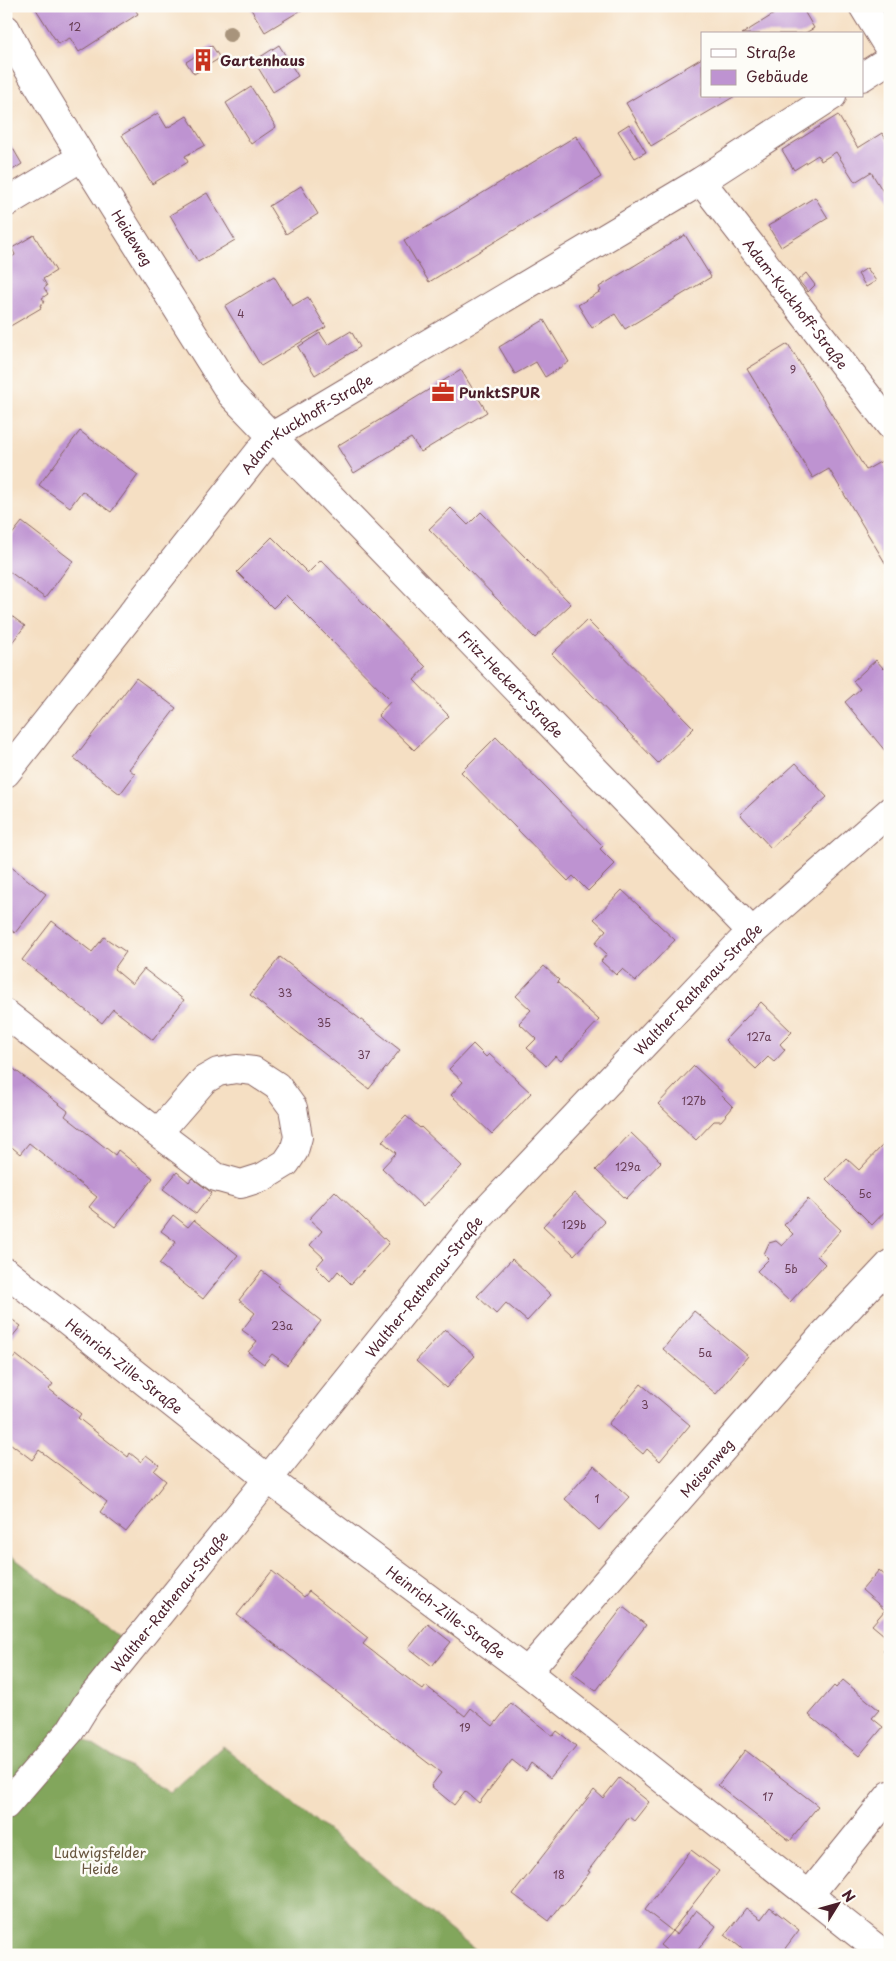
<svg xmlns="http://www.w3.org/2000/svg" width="896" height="1961" viewBox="0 0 896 1961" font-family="'Playpen Sans',sans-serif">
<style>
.forest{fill:#82a65b;stroke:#666243}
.building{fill:#be93d1}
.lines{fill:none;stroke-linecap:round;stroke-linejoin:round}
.street-casing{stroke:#866260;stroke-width:30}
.street{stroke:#fff;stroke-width:28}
.tree{fill:#a8947b}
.labels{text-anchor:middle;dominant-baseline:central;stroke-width:5;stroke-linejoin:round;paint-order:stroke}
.number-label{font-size:11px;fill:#673c54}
.poi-label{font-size:14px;font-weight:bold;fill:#4a1f2b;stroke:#fdfcf7;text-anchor:start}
.street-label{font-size:14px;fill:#4a1f2b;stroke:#fdfcf7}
.park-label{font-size:14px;fill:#695740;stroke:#fdfcf7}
</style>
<rect width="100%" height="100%" fill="#fdfcf7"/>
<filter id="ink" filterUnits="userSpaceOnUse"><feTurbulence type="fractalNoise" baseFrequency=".02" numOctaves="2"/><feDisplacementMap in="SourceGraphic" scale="10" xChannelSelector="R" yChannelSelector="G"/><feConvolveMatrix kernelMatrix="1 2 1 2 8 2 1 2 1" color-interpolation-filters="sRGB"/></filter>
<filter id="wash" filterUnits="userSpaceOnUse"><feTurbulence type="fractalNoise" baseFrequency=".0096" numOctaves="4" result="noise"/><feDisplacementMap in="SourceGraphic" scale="20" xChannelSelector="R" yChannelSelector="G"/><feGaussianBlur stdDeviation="1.12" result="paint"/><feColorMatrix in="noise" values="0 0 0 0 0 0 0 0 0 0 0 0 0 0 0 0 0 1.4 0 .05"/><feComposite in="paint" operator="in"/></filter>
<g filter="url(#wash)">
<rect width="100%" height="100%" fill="#f5dfc3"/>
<path class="forest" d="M 6,1552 L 132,1647 L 71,1731 L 170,1793 L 223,1746 L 481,1955 L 6,1955 Z"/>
<g id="blocks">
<path class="building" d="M 34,6 L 133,6 L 138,14 L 79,52 L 70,38 L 58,44 Z
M 249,6 L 308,6 L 265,32 Z
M 769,6 L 801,6 L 814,28 L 804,34 L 742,34 L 774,14 Z
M 279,45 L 298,76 L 273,92 L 254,61 Z
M 212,46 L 220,58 L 194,74 L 186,62 Z
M 702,58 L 702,96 L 735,96 L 651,146 L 626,103 Z
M 251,87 L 276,127 L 251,144 L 226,103 Z
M 158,113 L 167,128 L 187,116 L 205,145 L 185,156 L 188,162 L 152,184 L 122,135 Z
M 838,115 L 858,148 L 882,133 L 890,145 L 890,203 L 871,172 L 855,182 L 836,152 L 821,161 L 818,155 L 794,170 L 782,150 Z
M 629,124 L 646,152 L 635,158 L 618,131 Z
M 576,136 L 601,177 L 429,282 L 404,241 Z
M 8,140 L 22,164 L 6,174 L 6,141 Z
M 301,186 L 318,214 L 286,234 L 269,206 Z
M 207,193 L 235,240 L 198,262 L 170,215 Z
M 815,197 L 828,218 L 781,247 L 768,226 Z
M 34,235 L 56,271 L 43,279 L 47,286 L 44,288 L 48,294 L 42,298 L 45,302 L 40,305 L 41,308 L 7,328 L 6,261 L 15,255 L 12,248 Z
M 685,235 L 711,277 L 625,329 L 615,314 L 592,328 L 578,305 L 601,291 L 599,287 Z
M 867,268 L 876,281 L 866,287 L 858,274 Z
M 806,273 L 815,285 L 808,292 L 798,280 Z
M 274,276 L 292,306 L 308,297 L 326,327 L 261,366 L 225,306 Z
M 544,320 L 569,362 L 545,377 L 536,362 L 515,374 L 499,347 Z
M 351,331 L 360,347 L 315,375 L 298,347 L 320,333 L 328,345 Z
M 788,344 L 866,470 L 882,461 L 890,475 L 890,571 L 829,469 L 813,478 L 747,369 Z
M 461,370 L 487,412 L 421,452 L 411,438 L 354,473 L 337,446 Z
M 80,431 L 138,475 L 111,512 L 82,491 L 70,507 L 39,485 Z
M 451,508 L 468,525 L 481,512 L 571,604 L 535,638 L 429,529 Z
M 22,522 L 73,561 L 45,598 L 6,569 L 6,542 Z
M 272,537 L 308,573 L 321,560 L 426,667 L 414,680 L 449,716 L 414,750 L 378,715 L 391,701 L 322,631 L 286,595 L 273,608 L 237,572 Z
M 6,612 L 25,626 L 6,650 Z
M 587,620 L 694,728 L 658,763 L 552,654 Z
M 876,660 L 884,669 L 888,665 L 890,668 L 890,749 L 886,752 L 845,702 L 860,689 L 853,681 Z
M 136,678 L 176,708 L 129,769 L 135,774 L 120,794 L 74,758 Z
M 496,737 L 603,846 L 600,849 L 615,864 L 588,891 L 573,876 L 568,881 L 461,772 Z
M 796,763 L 827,797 L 771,848 L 740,814 Z
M 6,863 L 46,894 L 15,933 L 6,926 Z
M 622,890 L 675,940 L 636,981 L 622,969 L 616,975 L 601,961 L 607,954 L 595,943 L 606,930 L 594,919 Z
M 52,921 L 92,952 L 104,937 L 126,952 L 114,969 L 132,984 L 144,969 L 184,1000 L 153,1040 L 113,1009 L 102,1023 L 22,960 Z
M 280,957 L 400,1050 L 369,1089 L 250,995 Z
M 544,966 L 559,980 L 557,982 L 599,1020 L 561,1061 L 555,1056 L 546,1066 L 527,1048 L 536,1039 L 519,1023 L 531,1010 L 516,996 Z
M 761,1002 L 792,1032 L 780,1044 L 785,1050 L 774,1062 L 768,1057 L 756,1069 L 725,1040 Z
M 473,1044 L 486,1057 L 489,1054 L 531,1093 L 492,1134 L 451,1095 L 463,1082 L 449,1069 Z
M 6,1063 L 68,1111 L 65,1116 L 115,1155 L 118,1150 L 153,1178 L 115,1227 L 89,1207 L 97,1197 L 29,1143 L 20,1154 L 6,1142 Z
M 694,1066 L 723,1093 L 721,1095 L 733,1107 L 721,1121 L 714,1121 L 696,1140 L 658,1104 Z
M 406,1116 L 420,1128 L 421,1127 L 462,1166 L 423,1207 L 382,1168 L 396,1153 L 382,1141 Z
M 631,1133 L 661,1162 L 626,1199 L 596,1170 Z
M 883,1145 L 890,1151 L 890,1206 L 872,1225 L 826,1179 L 846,1158 L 859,1170 Z
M 177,1172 L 189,1182 L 192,1178 L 212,1193 L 196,1214 L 163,1189 Z
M 335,1191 L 389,1243 L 351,1284 L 338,1271 L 330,1281 L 316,1267 L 324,1258 L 310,1245 L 322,1231 L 309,1219 Z
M 574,1193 L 605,1222 L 574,1255 L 543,1226 Z
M 808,1199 L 841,1230 L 817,1256 L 825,1264 L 790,1302 L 757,1271 L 769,1259 L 764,1254 L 769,1243 L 776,1241 L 782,1246 L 793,1234 L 784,1225 Z
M 173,1215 L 188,1227 L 194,1220 L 238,1255 L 203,1299 L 159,1264 L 176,1242 L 161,1231 Z
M 512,1259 L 551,1295 L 527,1321 L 506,1303 L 496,1314 L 477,1296 Z
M 262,1271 L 279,1284 L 277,1286 L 321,1321 L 287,1365 L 272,1354 L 264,1364 L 248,1352 L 257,1341 L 242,1330 L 255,1313 L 239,1300 Z
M 694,1311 L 748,1356 L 716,1394 L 663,1349 Z
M 7,1316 L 21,1326 L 6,1344 L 6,1317 Z
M 445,1329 L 475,1356 L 446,1388 L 416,1361 Z
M 6,1354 L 13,1359 L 16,1355 L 53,1384 L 49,1389 L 81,1414 L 78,1418 L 128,1457 L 130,1453 L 141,1462 L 146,1455 L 159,1465 L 154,1471 L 166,1481 L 126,1532 L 100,1512 L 107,1502 L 74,1476 L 39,1450 L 32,1460 L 6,1440 L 6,1434 L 8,1431 L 6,1429 Z
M 641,1384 L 690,1425 L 660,1461 L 647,1449 L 643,1454 L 608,1424 Z
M 594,1466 L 629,1497 L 599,1530 L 565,1499 Z
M 879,1570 L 890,1580 L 890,1640 L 872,1625 L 885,1610 L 862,1590 Z
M 272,1571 L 304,1597 L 309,1591 L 368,1638 L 363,1644 L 423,1690 L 426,1686 L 465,1716 L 471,1708 L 493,1726 L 511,1703 L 553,1736 L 557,1731 L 576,1746 L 550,1778 L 531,1763 L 526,1771 L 512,1760 L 479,1803 L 465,1791 L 454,1805 L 431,1786 L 441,1773 L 237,1615 Z
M 623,1607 L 646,1625 L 596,1691 L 572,1673 Z
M 428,1624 L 451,1642 L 432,1666 L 409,1648 Z
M 890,1643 L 890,1657 L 883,1650 Z
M 843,1680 L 879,1710 L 872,1718 L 883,1727 L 859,1756 L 809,1715 L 834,1686 L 836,1688 Z
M 745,1750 L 818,1806 L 790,1841 L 718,1785 Z
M 619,1778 L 649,1802 L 634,1821 L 629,1817 L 588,1871 L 590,1872 L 564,1905 L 562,1904 L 549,1921 L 513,1894 L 594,1790 L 603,1798 Z
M 691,1850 L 719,1871 L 672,1931 L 645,1910 Z
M 770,1907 L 799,1930 L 780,1955 L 750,1955 L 725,1935 L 746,1908 L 761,1919 Z
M 696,1910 L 716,1926 L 694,1955 L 662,1955 L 666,1950 L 660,1945 L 672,1931 L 677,1935 Z"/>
</g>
</g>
<g filter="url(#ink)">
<use href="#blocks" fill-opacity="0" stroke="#866260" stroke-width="1"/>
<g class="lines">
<defs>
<g id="street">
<path d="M 863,6 L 890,50"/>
<path id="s1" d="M 6,29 L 18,52 L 82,157 L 231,394 L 752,932"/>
<path d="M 862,77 L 890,59"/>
<path id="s2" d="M 701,181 L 890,425"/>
<path d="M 6,203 L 82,157"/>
<path id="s3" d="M 6,773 L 271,437 L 701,181 L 832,96"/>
<path d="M 6,1014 L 158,1133 L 216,1177 L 241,1184 L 263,1177 L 286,1163 L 294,1151 L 298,1137 L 293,1108 L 277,1086 L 254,1071 L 236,1069 L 218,1072 L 204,1080 L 158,1133"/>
<path id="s4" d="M 6,1272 L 268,1479 L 527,1672 L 885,1955"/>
<path id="s5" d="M 527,1672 L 823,1335 L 890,1264"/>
<path id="s6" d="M 6,1805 L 70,1731 L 88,1702 L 478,1219 L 741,942 L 890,811"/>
<path d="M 809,1895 L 890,1795"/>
</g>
</defs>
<use href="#street" class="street-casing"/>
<use href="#street" class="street"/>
</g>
<circle class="tree" cx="230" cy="34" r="8"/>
</g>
<defs>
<symbol id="building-bare" viewBox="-9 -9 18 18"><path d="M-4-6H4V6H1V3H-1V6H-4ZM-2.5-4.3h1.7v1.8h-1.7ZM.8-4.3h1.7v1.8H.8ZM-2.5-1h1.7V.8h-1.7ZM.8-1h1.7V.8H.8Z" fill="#c8321e" stroke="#fdfcf7" stroke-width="2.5" paint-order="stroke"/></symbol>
<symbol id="office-bare" viewBox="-9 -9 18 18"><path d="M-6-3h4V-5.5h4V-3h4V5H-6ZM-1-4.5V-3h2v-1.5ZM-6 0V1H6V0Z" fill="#c8321e" stroke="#fdfcf7" stroke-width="2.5" paint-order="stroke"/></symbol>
</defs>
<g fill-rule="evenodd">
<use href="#building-bare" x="187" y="44" width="32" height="32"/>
<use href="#office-bare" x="427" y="376" width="32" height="32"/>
</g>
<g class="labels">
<g class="number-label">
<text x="75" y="26">12</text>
<text x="241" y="313">4</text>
<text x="793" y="369">9</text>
<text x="285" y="992">33</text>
<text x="324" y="1022">35</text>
<text x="759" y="1036">127a</text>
<text x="364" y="1054">37</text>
<text x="694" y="1100">127b</text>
<text x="628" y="1166">129a</text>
<text x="865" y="1193">5c</text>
<text x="574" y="1224">129b</text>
<text x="791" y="1268">5b</text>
<text x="282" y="1325">23a</text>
<text x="705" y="1352">5a</text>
<text x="645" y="1404">3</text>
<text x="597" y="1498">1</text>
<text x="465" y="1727">19</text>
<text x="768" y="1796">17</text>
<text x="559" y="1874">18</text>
</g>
<g class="poi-label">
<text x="220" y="60">Gartenhaus</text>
<text x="459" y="392">PunktSPUR</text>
</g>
<g class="street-label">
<text stroke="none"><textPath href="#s1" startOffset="244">Heideweg</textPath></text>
<text stroke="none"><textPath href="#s2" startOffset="155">Adam-Kuckhoff-Straße</textPath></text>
<text stroke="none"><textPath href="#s3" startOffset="464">Adam-Kuckhoff-Straße</textPath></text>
<text stroke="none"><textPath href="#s1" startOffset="832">Fritz-Heckert-Straße</textPath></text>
<text stroke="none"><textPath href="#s6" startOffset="1071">Walther-Rathenau-Straße</textPath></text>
<text stroke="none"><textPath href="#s6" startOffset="666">Walther-Rathenau-Straße</textPath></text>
<text stroke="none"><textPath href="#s4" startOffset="151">Heinrich-Zille-Straße</textPath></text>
<text stroke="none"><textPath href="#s5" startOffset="272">Meisenweg</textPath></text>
<text stroke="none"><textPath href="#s6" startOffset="261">Walther-Rathenau-Straße</textPath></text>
<text stroke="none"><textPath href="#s4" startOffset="556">Heinrich-Zille-Straße</textPath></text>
</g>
<g class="park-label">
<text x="100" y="1852">Ludwigsfelder<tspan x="100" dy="16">Heide</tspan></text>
</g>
</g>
<rect width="896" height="1961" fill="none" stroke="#fdfcf7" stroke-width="25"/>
<rect x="701" y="32" width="162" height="65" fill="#fdfcf7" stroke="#b5a4a5"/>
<rect x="711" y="49" width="25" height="8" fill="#ffffff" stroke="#b5a4a5"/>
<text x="746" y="58" font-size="15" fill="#4a1f2b">Straße</text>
<rect x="711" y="70" width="25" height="15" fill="#be93d1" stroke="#b5a4a5"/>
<text x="746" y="82" font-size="15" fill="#4a1f2b">Gebäude</text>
<g transform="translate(838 1904) rotate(53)" stroke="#fdfcf7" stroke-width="4" paint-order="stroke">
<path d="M0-4L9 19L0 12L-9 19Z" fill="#4a1f2b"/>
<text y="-8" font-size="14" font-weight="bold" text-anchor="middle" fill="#4a1f2b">N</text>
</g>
</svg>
